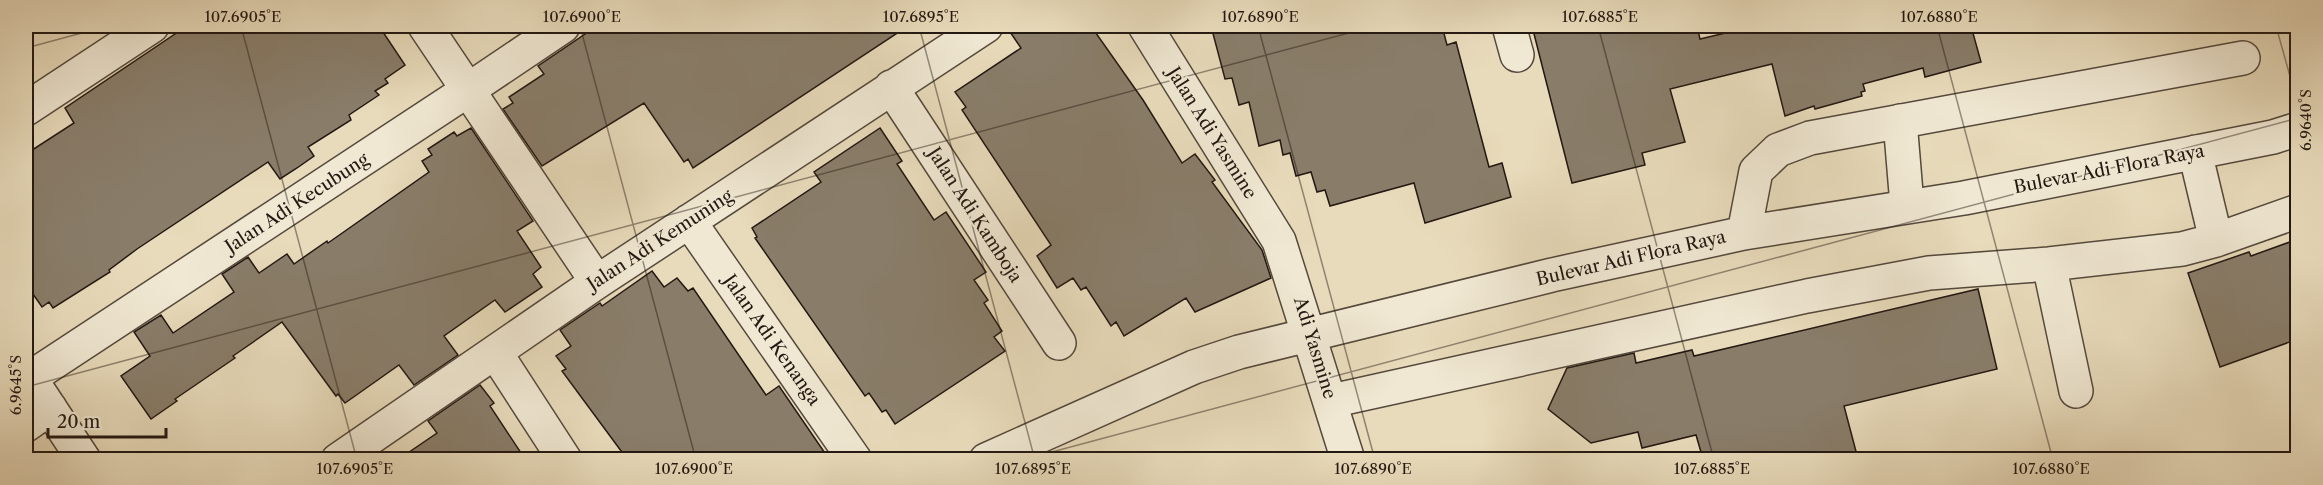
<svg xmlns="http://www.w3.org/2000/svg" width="2323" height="485" viewBox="0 0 2323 485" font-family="'Libre Caslon Text',serif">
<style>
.building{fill:#897d6a;stroke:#231812;stroke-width:1.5}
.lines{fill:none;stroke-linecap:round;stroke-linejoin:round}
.minor-casing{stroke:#54493c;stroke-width:36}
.minor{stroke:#f0e8d3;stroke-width:33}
.ticks{fill:none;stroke:#231812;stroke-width:1.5;stroke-opacity:0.45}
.labels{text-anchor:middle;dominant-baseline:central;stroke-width:4.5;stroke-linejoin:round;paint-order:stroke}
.street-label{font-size:18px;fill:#231812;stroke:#f0e8d3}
.neatline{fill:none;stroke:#231812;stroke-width:2}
.ticks-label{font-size:15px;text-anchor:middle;fill:#231812}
</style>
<rect width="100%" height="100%" fill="#e8dbbb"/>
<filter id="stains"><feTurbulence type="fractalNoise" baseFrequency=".00333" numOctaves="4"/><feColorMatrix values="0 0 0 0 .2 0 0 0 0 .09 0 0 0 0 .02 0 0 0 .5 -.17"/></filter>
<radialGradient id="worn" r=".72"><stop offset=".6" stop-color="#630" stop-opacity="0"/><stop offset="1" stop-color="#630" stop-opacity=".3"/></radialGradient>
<path class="building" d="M 187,26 L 379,26 L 405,65 L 385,79 L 388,83 L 375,91 L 379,95 L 349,115 L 351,120 L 308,147 L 314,156 L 297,168 L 280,179 L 268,162 L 137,249 L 109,270 L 110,272 L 53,308 L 49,302 L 42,307 L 26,284 L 26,154 L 74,123 L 65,108 Z
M 597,26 L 908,26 L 693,168 L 688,159 L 684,162 L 644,103 L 542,166 L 503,109 L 513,103 L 509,97 L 544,74 L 538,66 Z
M 1006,26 L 1091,26 L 1143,100 L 1182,163 L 1195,154 L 1215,180 L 1212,182 L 1262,250 L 1271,278 L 1195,312 L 1186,298 L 1124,336 L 1116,322 L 1111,326 L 1086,287 L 1081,290 L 1073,278 L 1057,288 L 1037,256 L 1051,245 L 962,110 L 966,107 L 955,92 L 1021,48 Z
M 1211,26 L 1442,26 L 1447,45 L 1456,42 L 1489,167 L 1502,163 L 1511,197 L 1425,223 L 1414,183 L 1330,206 L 1325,190 L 1317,192 L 1311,172 L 1296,176 L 1290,153 L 1283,155 L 1280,140 L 1259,146 L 1249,102 L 1239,105 L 1232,78 L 1225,79 Z
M 1532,26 L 1697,26 L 1700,39 L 1755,26 L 1971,26 L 1981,62 L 1925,77 L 1923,68 L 1863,84 L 1865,91 L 1861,92 L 1862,96 L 1815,109 L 1814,106 L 1785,116 L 1772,64 L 1670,89 L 1685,142 L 1642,153 L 1645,165 L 1572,183 Z
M 471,128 L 533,221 L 517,231 L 541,267 L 533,274 L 542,287 L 505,312 L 495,300 L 444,336 L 458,355 L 414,385 L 399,365 L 345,403 L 338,394 L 336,396 L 282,322 L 233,356 L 235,358 L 175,399 L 177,401 L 151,419 L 121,376 L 150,356 L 134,332 L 161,315 L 173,333 L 234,292 L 222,274 L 248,257 L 259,273 L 287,254 L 294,264 L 327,241 L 328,243 L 429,172 L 422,161 L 432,155 L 428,149 L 454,132 L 457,136 Z
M 880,128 L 902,161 L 897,164 L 934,220 L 946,212 L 986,272 L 974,280 L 988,300 L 984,303 L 1002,331 L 994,337 L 1005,351 L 895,424 L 886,410 L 882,412 L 869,393 L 865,396 L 755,238 L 757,237 L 752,228 L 821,182 L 814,172 Z
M 2298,239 L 2298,339 L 2220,367 L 2188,273 L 2249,252 L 2251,256 Z
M 652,271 L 664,287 L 677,278 L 688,291 L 693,288 L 766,395 L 779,386 L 829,459 L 627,459 L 562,371 L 566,369 L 556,356 L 571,346 L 560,330 L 600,303 L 602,306 Z
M 1978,289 L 1997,369 L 1844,406 L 1858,459 L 1703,459 L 1696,435 L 1642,448 L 1638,432 L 1591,443 L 1548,409 L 1567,368 L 1634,353 L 1636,363 L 1692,350 L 1694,356 Z
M 480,385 L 494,403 L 490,406 L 525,459 L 399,459 L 437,433 L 428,421 Z"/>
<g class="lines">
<defs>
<path id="minor" d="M 425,26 L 597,282
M 1145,26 L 1279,241 L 1348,460
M 1509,26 L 1517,55
M 891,87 L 1059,343
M 26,109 L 152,26
M 1900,121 L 1907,205
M 689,221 L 855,460
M 1744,233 L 1756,171 L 1778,150 L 1810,138 L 2243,58
M 2216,240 L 2298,211
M 2049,264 L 2076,391
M 495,352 L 565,460
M 26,372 L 84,460
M 30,378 L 468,90 L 563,26
M 1331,401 L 1807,296 L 1929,273 L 2049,264 L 2182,249 L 2216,240 L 2195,152
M 26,425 L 50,408
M 338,460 L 597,282 L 986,26
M 986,460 L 1194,367 L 1239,352 L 1552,275 L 1744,233 L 1964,198 L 2273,137 L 2298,129"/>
</defs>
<use href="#minor" class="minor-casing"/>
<use href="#minor" class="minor"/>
</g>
<path class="ticks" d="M 241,26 L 357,460M 580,26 L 696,460M 919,26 L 1035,460M 1258,26 L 1375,460M 1598,26 L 1714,460M 1937,26 L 2053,460M 2276,26 L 2298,105M 26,48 L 108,26M 26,387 L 1375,26M 1022,460 L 2298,118M 2290,460 L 2298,457"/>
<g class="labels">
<g class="street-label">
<text transform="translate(1212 133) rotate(58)">Jalan Adi Yasmine</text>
<text transform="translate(2109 169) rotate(-11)">Bulevar Adi Flora Raya</text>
<text transform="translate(297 203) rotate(-33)">Jalan Adi Kecubung</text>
<text transform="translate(975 215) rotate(57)">Jalan Adi Kamboja</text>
<text transform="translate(660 240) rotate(-33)">Jalan Adi Kemuning</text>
<text transform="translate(1631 258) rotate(-13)">Bulevar Adi Flora Raya</text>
<text transform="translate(772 340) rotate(55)">Jalan Adi Kenanga</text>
<text transform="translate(1315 348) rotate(73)">Adi Yasmine</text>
</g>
</g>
<rect width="2323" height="485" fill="none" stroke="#e8dbbb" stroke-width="66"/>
<path d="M48 428v9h118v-9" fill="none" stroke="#231812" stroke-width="3"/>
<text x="57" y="428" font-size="18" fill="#231812" stroke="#f0e8d3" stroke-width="4.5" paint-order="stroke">20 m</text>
<rect x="33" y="33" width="2257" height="419" class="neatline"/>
<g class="ticks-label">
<text x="243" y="22">107.6905°E</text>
<text x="582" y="22">107.6900°E</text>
<text x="921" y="22">107.6895°E</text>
<text x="1260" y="22">107.6890°E</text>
<text x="1600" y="22">107.6885°E</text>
<text x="1939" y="22">107.6880°E</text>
<text transform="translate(2306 120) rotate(-90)" y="5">6.9640°S</text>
<text transform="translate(16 385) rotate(-90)" y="5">6.9645°S</text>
<text x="355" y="474">107.6905°E</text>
<text x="694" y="474">107.6900°E</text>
<text x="1033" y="474">107.6895°E</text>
<text x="1373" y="474">107.6890°E</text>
<text x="1712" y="474">107.6885°E</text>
<text x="2051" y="474">107.6880°E</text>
</g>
<rect width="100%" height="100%" filter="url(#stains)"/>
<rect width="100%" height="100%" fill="url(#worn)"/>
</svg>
